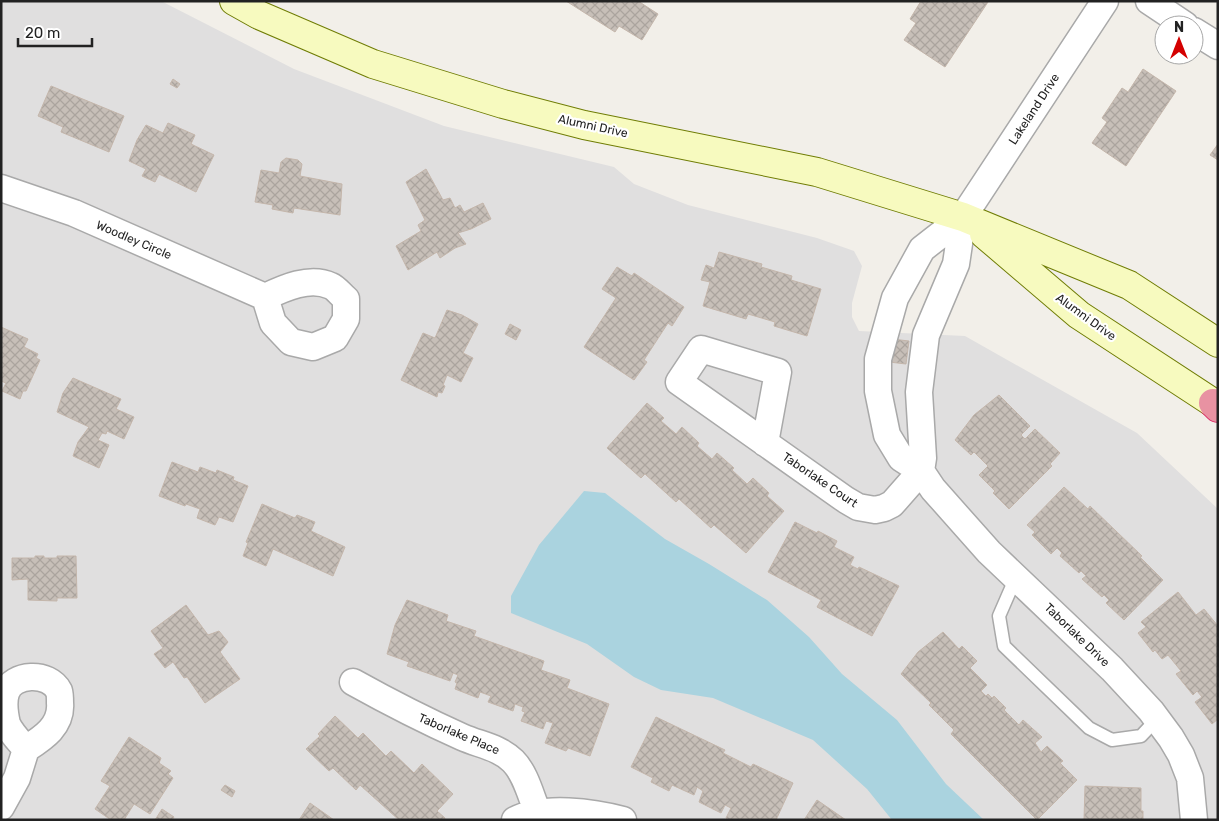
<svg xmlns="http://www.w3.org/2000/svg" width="1219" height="821" viewBox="0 0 1219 821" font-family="Rubik,sans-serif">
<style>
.residential{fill:#e0dfdf}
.water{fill:#aad3df}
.building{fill:url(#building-cross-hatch);stroke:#c4b6ab}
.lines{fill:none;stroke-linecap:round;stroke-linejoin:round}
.service-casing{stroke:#a9a9a9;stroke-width:15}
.minor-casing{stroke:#a9a9a9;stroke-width:29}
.secondary-casing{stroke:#707d05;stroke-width:30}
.motorway-casing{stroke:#dc2a67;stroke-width:30}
.service{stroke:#fff;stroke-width:12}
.minor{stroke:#fff;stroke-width:26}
.secondary{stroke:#f7fabf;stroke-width:28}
.motorway{stroke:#e892a2;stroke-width:28}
.labels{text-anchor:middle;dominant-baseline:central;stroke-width:4.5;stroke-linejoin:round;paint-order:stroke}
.street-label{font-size:12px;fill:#222;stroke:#fff}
</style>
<defs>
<pattern id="building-cross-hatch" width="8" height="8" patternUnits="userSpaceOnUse" patternTransform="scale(1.25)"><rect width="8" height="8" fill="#c7bfb8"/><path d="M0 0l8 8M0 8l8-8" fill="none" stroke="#aba49e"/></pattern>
</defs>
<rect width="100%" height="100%" fill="#f2efe9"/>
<path class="residential" d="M 1,1 L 161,1 L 294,69 L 444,126 L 614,167 L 634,184 L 688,205 L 817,238 L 854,251 L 862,266 L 852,303 L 852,317 L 859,331 L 965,336 L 1137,433 L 1218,509 L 1218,820 L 1,820 Z"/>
<path class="water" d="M 584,491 L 605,493 L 665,539 L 709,564 L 767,600 L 809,637 L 842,674 L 897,720 L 946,784 L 984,820 L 892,820 L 867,789 L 813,740 L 713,698 L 661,690 L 634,677 L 587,644 L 511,613 L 511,596 L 539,545 Z"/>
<path class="building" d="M 566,1 L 638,1 L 658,14 L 642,40 L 619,26 L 615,32 Z
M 921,1 L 988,2 L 945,67 L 904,40 L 916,23 L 910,19 Z
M 1143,69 L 1176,91 L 1126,166 L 1092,143 L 1107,122 L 1102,118 L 1122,88 L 1128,92 Z
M 173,79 L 180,84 L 177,88 L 170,84 Z
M 51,86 L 124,116 L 109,152 L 61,132 L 63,127 L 38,116 Z
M 168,123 L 195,135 L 191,144 L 214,155 L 196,192 L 159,174 L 155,182 L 142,176 L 146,169 L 129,161 L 137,140 L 146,125 L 163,133 Z
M 1218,144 L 1218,160 L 1210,155 Z
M 286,158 L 298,160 L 302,164 L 300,176 L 342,184 L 340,215 L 294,208 L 293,213 L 272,209 L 273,205 L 255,202 L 261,170 L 279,173 L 281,162 Z
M 426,169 L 443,200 L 450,198 L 455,208 L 460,205 L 464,212 L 483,203 L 491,219 L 471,229 L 458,233 L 466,244 L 455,248 L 440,258 L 437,252 L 408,270 L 396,246 L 421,231 L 418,225 L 425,220 L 406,182 Z
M 719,252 L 762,264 L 761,267 L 792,276 L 791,280 L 821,289 L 807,336 L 774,326 L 775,322 L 748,314 L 746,319 L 703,306 L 710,282 L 701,280 L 706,265 L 714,268 Z
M 617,267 L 632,276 L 634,273 L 684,307 L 672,326 L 668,323 L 644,360 L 647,362 L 634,380 L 584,347 L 616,298 L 602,289 Z
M 447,310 L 462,315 L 478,324 L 463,353 L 473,358 L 461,382 L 447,375 L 443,385 L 445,386 L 442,393 L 438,392 L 437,397 L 401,380 L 423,333 L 435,338 Z
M 510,324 L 521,330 L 516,340 L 505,334 Z
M 1,327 L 28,339 L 24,347 L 38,354 L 36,358 L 40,360 L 26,391 L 23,391 L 20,399 L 2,391 L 6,383 L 1,381 Z
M 892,339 L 909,341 L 906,364 L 889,362 Z
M 73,378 L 121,399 L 116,409 L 134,417 L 124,439 L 107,431 L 106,434 L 102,433 L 98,440 L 109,445 L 99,468 L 73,456 L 78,442 L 89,427 L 57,412 L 63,393 Z
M 999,395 L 1030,426 L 1021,435 L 1025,439 L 1035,429 L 1060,453 L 1050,464 L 1052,466 L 1009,509 L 993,493 L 995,491 L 979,475 L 988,466 L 974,452 L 971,455 L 955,440 L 974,415 Z
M 647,403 L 664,418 L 661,421 L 676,434 L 682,427 L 699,443 L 697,446 L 712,459 L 717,453 L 734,468 L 732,470 L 747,484 L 753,478 L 769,493 L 767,496 L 784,511 L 746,553 L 714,525 L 711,528 L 679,499 L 676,502 L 645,474 L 641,478 L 607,448 Z
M 172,462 L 198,472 L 200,467 L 216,473 L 217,470 L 234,477 L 233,480 L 248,486 L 233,522 L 219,517 L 215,525 L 197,518 L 200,509 L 186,504 L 185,506 L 159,496 Z
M 1064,487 L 1088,509 L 1090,506 L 1142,556 L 1140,557 L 1163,580 L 1124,620 L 1106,603 L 1109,600 L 1104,595 L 1102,597 L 1082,579 L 1086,576 L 1081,571 L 1079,573 L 1060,556 L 1062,553 L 1057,548 L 1051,554 L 1032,535 L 1035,532 L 1027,525 Z
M 262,504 L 295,518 L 297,515 L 315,522 L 311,531 L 345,547 L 333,576 L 273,549 L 266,566 L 243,556 L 248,543 L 246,542 Z
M 795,522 L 817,533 L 818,531 L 837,541 L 834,547 L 854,557 L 850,565 L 858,569 L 859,567 L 899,586 L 872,636 L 817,607 L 821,600 L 768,572 Z
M 35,556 L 44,556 L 44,558 L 57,558 L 57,556 L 76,556 L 77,598 L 57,598 L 57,601 L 28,600 L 28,579 L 12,580 L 12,558 L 35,558 Z
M 1178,592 L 1196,615 L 1204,609 L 1218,626 L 1218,719 L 1212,724 L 1195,702 L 1202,697 L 1197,691 L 1193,695 L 1176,674 L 1181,671 L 1168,655 L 1162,659 L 1155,650 L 1153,652 L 1138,633 L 1146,627 L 1141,622 Z
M 407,600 L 448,615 L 446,621 L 476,631 L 474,636 L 544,661 L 541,670 L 570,680 L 567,688 L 609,704 L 590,756 L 568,748 L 566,751 L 545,743 L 553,723 L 546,721 L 543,729 L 521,721 L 525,712 L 522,711 L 523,707 L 515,704 L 513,711 L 488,702 L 491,696 L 480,692 L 478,698 L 455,689 L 457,683 L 455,682 L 458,675 L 453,673 L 450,681 L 407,666 L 409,662 L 387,654 L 395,625 Z
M 186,605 L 208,635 L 219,631 L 228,642 L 220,652 L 240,679 L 205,703 L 187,677 L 184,678 L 173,662 L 165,668 L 154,654 L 163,648 L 151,631 Z
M 943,632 L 959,649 L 962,646 L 977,661 L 970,668 L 987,685 L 981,691 L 986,696 L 988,694 L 992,698 L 994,696 L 1006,708 L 1004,710 L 1019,725 L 1023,720 L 1042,737 L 1035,743 L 1041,752 L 1047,746 L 1063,761 L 1060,763 L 1077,780 L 1037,820 L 951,734 L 954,730 L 929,705 L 931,703 L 901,674 L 918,652 Z
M 335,716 L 358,738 L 363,733 L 386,756 L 391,751 L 414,773 L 422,764 L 453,794 L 437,811 L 445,818 L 444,820 L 399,820 L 360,785 L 356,790 L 333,768 L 329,771 L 306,749 L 320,736 L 318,734 Z
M 656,717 L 725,750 L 723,753 L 751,767 L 753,764 L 793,783 L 776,820 L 730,820 L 726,818 L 731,808 L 725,805 L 721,813 L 699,802 L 703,791 L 697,787 L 694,795 L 672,785 L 669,791 L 651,782 L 653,778 L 631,767 Z
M 129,737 L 161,758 L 159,763 L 171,771 L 168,774 L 173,778 L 150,814 L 134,804 L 124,820 L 111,820 L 95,809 L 110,786 L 101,781 Z
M 225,785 L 235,791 L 232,797 L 221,790 Z
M 1085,786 L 1141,788 L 1141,811 L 1143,811 L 1143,820 L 1084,820 Z
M 817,800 L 846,820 L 804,820 Z
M 310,803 L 334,820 L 299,820 Z
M 162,809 L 174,817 L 172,820 L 155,820 Z"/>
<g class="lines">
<defs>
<path id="service" d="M 1016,577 L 999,616 L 1004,646 L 1089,728 L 1112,740 L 1141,736 L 1157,719"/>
<path id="minor" d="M 1105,1 L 963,217 L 922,249 L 895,298 L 878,359 L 878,391 L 887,435 L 901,458 L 921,471 L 933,489 L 989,552 L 1112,669 L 1151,711 L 1171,738 L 1181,755 L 1190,778 L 1194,820
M 1149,1 L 1185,25
M 1194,31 L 1218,46
M 1,188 L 74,213 L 265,297 L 273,323 L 291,342 L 313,347 L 335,338 L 346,319 L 346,299 C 341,295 336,288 331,286 C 310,276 284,288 265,297
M 765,443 L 778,372 L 701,349 L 679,382 L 846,500 L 858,507 L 875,510 L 884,508 L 892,504 L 921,471 L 923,458 L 919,392 L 926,335 L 956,264 L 963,217
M 353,682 C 389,702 424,720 462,737 C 480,745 499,747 513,761 C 526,774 531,797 538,813
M 1,807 L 17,778 L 26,749 C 43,738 62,726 60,703 C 60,699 60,694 59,691 C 49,671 12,673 6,693 C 3,702 5,715 7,724 C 11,733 19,741 26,749
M 515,820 C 543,805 594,812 623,820"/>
<path id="secondary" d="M 234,1 L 259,15 L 373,64 L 503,104 L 584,125 L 817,172 L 963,217 L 1129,285 L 1218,343
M 984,234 L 1079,315 L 1218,406"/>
<path id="motorway" d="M 1213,403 L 1218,408"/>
</defs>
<use href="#service" class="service-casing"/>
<use href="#minor" class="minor-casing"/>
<use href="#secondary" class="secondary-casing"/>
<use href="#motorway" class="motorway-casing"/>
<use href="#service" class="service"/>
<use href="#minor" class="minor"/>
<use href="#secondary" class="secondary"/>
<use href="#motorway" class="motorway"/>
</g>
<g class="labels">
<g class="street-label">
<text transform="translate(1034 109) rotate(-57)">Lakeland Drive</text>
<text transform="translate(593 126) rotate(12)">Alumni Drive</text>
<text transform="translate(134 240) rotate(23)">Woodley Circle</text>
<text transform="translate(1086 317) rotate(36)">Alumni Drive</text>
<text transform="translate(820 480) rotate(34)">Taborlake Court</text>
<text transform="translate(1077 635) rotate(44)">Taborlake Drive</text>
<text transform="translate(459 734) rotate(23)">Taborlake Place</text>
</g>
</g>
<rect width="1219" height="821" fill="none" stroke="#222222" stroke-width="5"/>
<g transform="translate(1179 40)"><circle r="24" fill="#ffffff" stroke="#a7a7a7"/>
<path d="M0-4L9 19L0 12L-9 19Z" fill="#d40000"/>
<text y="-8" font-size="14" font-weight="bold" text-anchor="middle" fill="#222222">N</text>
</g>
<path d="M18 38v8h74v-8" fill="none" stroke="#222222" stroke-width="2.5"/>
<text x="25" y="38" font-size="15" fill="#222222" stroke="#ffffff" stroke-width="4" paint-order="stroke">20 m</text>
</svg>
